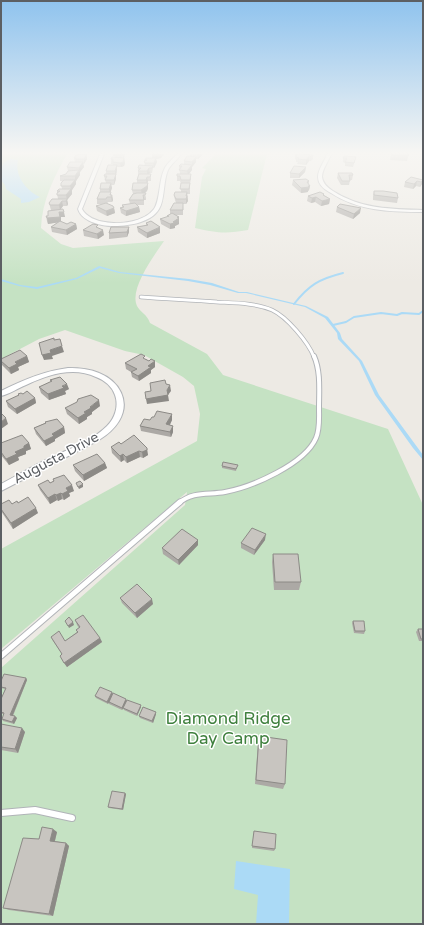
<svg xmlns="http://www.w3.org/2000/svg" width="424" height="925" viewBox="0 0 424 925" font-family="'Varela Round',sans-serif">
<style>
.green{fill:#c5e2c3}
.water{fill:#abdaf6}
.lines{fill:none;stroke-linecap:round;stroke-linejoin:round}
.stream{stroke:#abdaf6;stroke-width:2}
.lane-far3-casing{stroke:#b1b4b8;stroke-width:4.5}
.lane-far2-casing{stroke:#b1b4b8;stroke-width:6}
.lane-far1-casing{stroke:#b1b4b8;stroke-width:7}
.lane-casing{stroke:#b1b4b8;stroke-width:8}
.street-casing{stroke:#b1b4b8;stroke-width:2}
.lane-far3{stroke:#fff;stroke-width:3}
.lane-far2{stroke:#fff;stroke-width:4}
.lane-far1{stroke:#fff;stroke-width:5}
.lane{stroke:#fff;stroke-width:6}
.street{fill:#fff;fill-rule:evenodd}
.wall{fill:#aca9a5}
.shaded-wall{fill:#8c8a86}
.building{fill:#c8c5c0;stroke:#8c8a86}
.labels{text-anchor:middle;dominant-baseline:central;stroke-width:3;stroke-linejoin:round;paint-order:stroke}
.street-label{font-size:14px;fill:#5c5f63;stroke:#fff}
.near-park-label{font-size:17px;fill:#3f803e;stroke:#fff}
</style>
<rect width="100%" height="100%" fill="#edeae4"/>
<path class="green" d="M 1,154 L 67,154 C 54,177 42,201 41,228 L 61,244 L 73,248 L 164,241 C 154,256 129,289 137,306 C 140,312 147,314 150,323 L 207,354 L 223,375 L 388,429 L 423,505 L 423,924 L 1,924 L 1,668 L 185,505 L 187,492 L 1,649 L 1,549 L 197,441 L 200,414 L 194,386 L 183,377 L 144,355 L 125,351 L 65,330 L 39,339 L 1,359 Z
M 216,154 L 267,154 L 248,230 C 226,234 217,233 195,228 L 202,177 L 206,169 L 202,168 Z"/>
<path class="water" d="M 11,159 L 18,160 C 14,176 27,191 40,197 L 29,202 L 21,203 L 21,199 L 6,189 L 5,185 L 1,180 C 1,169 0,162 11,159 Z
M 99,266 L 120,272 L 189,279 L 212,283 L 239,292 L 247,292 L 306,306 L 328,317 L 340,333 L 342,339 L 362,361 L 379,395 L 423,455 L 423,460 L 413,448 L 375,395 L 359,361 L 338,339 L 337,333 L 325,318 L 305,307 L 246,293 L 238,293 L 210,285 L 188,281 L 119,273 L 100,268 L 77,279 L 37,289 L 19,286 L 1,281 L 1,279 L 20,285 L 37,287 L 76,278 Z
M 236,861 L 290,869 L 289,924 L 256,924 L 258,895 L 234,889 Z"/>
<g class="lines">
<path class="stream" d="M 294,304 C 309,285 319,279 343,273
M 333,325 L 346,322 L 354,317 L 381,313 L 397,315 L 402,313 L 419,314 L 423,311"/>
<defs>
<path id="lane-far3" d="M 141,297 C 166,299 192,300 217,302 C 235,303 256,303 272,310 C 287,317 308,342 314,357"/>
<path id="lane-far2" d="M 179,503 C 193,491 209,495 225,492 C 252,487 305,464 316,438 C 320,429 319,418 319,408 C 319,391 321,372 314,356"/>
<path id="lane-far1" d="M 1,656 L 180,502"/>
<path id="lane" d="M 1,813 L 35,810 L 72,818"/>
<path id="street" d="M 100,154 L 104,154 L 82,209 C 86,217 97,221 105,222 C 120,225 144,222 154,209 C 160,201 159,180 164,170 C 166,164 173,159 177,154 L 181,154 C 178,159 171,164 168,170 C 163,181 165,200 159,209 C 150,225 118,228 102,225 C 93,223 81,219 78,209 Z
M 327,154 L 331,154 C 329,161 322,169 322,177 C 323,184 328,188 333,191 C 361,209 391,209 423,210 L 423,212 C 391,212 358,211 331,193 C 325,190 318,185 318,177 C 318,169 325,161 327,154 Z
M 68,368 C 79,368 90,369 99,373 C 119,381 131,401 119,421 C 114,429 107,435 99,440 L 1,491 L 1,484 C 18,475 35,465 52,457 C 71,448 92,441 107,426 C 115,418 119,406 115,395 C 112,386 104,380 96,377 C 73,366 47,375 26,385 C 18,388 10,394 1,396 L 1,391 C 23,380 44,371 68,368 Z"/>
</defs>
<use href="#lane-far3" class="lane-far3-casing"/>
<use href="#lane-far2" class="lane-far2-casing"/>
<use href="#lane-far1" class="lane-far1-casing"/>
<use href="#lane" class="lane-casing"/>
<use href="#street" class="street-casing"/>
<use href="#lane-far3" class="lane-far3"/>
<use href="#lane-far2" class="lane-far2"/>
<use href="#lane-far1" class="lane-far1"/>
<use href="#lane" class="lane"/>
<use href="#street" class="street"/>
</g>
<path class="wall" d="M 77,154 L 87,154 L 87,159 L 84,164 L 83,164 L 84,167 L 80,172 L 80,175 L 76,181 L 76,184 L 72,190 L 72,194 L 67,200 L 68,204 L 67,206 L 63,206 L 61,209 L 65,217 L 61,217 L 61,222 L 67,224 L 76,224 L 77,229 L 67,235 L 52,232 L 51,227 L 58,222 L 48,224 L 47,221 L 46,216 L 48,216 L 53,210 L 51,210 L 49,203 L 58,199 L 57,193 L 57,191 L 62,189 L 61,183 L 62,181 L 60,181 L 60,176 L 66,174 L 68,171 L 67,167 L 75,162 L 74,158 L 77,155 Z
M 113,154 L 125,154 L 124,158 L 125,163 L 124,166 L 121,167 L 117,167 L 117,170 L 116,175 L 116,179 L 114,185 L 111,185 L 112,188 L 110,192 L 111,195 L 112,195 L 113,200 L 112,202 L 108,202 L 107,204 L 114,208 L 115,213 L 107,216 L 97,211 L 96,206 L 103,204 L 97,204 L 97,199 L 100,192 L 100,189 L 106,183 L 104,176 L 106,174 L 106,171 L 113,165 L 113,164 L 111,164 L 111,159 L 115,157 L 114,156 L 113,156 Z
M 152,154 L 164,154 L 161,158 L 156,159 L 157,162 L 154,168 L 153,168 L 152,173 L 150,173 L 148,174 L 151,174 L 151,181 L 148,181 L 147,183 L 148,188 L 147,191 L 145,193 L 146,198 L 146,200 L 144,200 L 144,205 L 137,205 L 139,207 L 140,212 L 126,216 L 121,213 L 120,208 L 122,207 L 122,205 L 130,204 L 129,200 L 133,194 L 132,190 L 137,183 L 137,180 L 138,175 L 138,168 L 145,166 L 144,161 L 152,158 Z
M 190,154 L 203,154 L 198,159 L 196,159 L 196,162 L 192,167 L 192,170 L 189,174 L 191,179 L 190,184 L 190,194 L 187,194 L 188,201 L 186,204 L 183,204 L 183,215 L 175,215 L 179,217 L 179,224 L 175,226 L 175,228 L 170,229 L 161,224 L 160,219 L 167,217 L 167,216 L 170,214 L 170,210 L 176,203 L 175,200 L 174,195 L 181,192 L 181,184 L 180,181 L 177,181 L 177,176 L 180,174 L 179,166 L 184,164 L 184,161 L 190,156 Z
M 391,154 L 409,154 L 407,161 L 390,160 Z
M 295,155 L 313,155 L 313,159 L 311,161 L 309,161 L 306,165 L 297,164 L 298,162 L 296,162 L 296,160 L 295,159 Z
M 356,157 L 353,167 L 345,166 L 345,163 L 343,162 L 343,158 Z
M 306,167 L 305,172 L 299,178 L 290,178 L 290,173 Z
M 338,173 L 353,175 L 352,180 L 350,180 L 349,185 L 341,185 L 337,178 Z
M 293,180 L 310,186 L 309,190 L 308,191 L 308,192 L 301,193 L 292,185 Z
M 423,180 L 422,184 L 420,187 L 416,186 L 413,189 L 404,187 L 405,182 Z
M 374,191 L 398,198 L 397,203 L 373,200 L 373,196 Z
M 324,194 L 324,195 L 330,199 L 329,204 L 321,206 L 315,202 L 311,203 L 307,201 L 308,196 Z
M 337,207 L 360,213 L 353,219 L 336,212 Z
M 146,223 L 160,233 L 147,238 L 138,232 L 137,227 L 146,226 Z
M 129,227 L 129,232 L 127,237 L 109,239 L 109,233 Z
M 83,230 L 104,235 L 98,239 L 84,236 Z
M 27,356 L 29,362 L 18,367 L 19,370 L 11,374 L 2,365 L 1,363 L 1,359 Z
M 146,359 L 155,367 L 151,370 L 151,373 L 139,381 L 132,377 L 131,372 L 126,369 L 125,363 Z
M 50,380 L 69,389 L 65,391 L 66,394 L 49,400 L 41,393 L 39,387 L 51,382 Z
M 18,394 L 23,394 L 35,398 L 36,403 L 17,414 L 8,407 L 6,401 L 18,396 Z
M 100,406 L 92,412 L 92,414 L 87,417 L 87,419 L 79,424 L 67,414 L 65,408 Z
M 150,420 L 172,420 L 170,425 L 173,426 L 173,432 L 171,437 L 141,431 L 140,426 Z
M 45,422 L 64,427 L 65,433 L 55,439 L 55,441 L 46,446 L 36,434 L 34,428 L 45,423 Z
M 1,443 L 29,443 L 31,449 L 26,451 L 26,454 L 18,457 L 19,460 L 9,465 L 1,455 Z
M 121,444 L 148,454 L 148,455 L 143,458 L 140,457 L 127,463 L 124,460 L 121,462 L 112,453 L 111,447 Z
M 105,463 L 107,468 L 84,481 L 75,471 L 73,465 Z
M 222,466 L 237,467 L 236,471 L 222,468 Z
M 53,479 L 74,491 L 69,493 L 70,496 L 64,500 L 62,499 L 58,501 L 57,500 L 50,504 L 40,490 L 38,485 L 50,483 L 54,481 Z
M 18,503 L 38,513 L 13,529 L 1,511 L 1,504 L 12,504 Z
M 198,540 L 198,545 L 179,565 L 163,554 L 162,548 Z
M 265,540 L 254,555 L 241,548 L 241,543 Z
M 273,554 L 301,582 L 299,590 L 274,590 L 272,562 Z
M 120,598 L 153,604 L 137,618 L 122,603 Z
M 75,620 L 100,638 L 102,642 L 67,667 L 60,656 L 62,654 L 53,641 L 51,637 L 65,641 L 77,632 L 76,630 L 79,628 L 77,625 Z
M 353,621 L 365,631 L 364,634 L 354,633 L 352,623 Z
M 418,629 L 423,629 L 423,641 L 419,641 L 416,632 Z
M 26,678 L 27,680 L 13,716 L 17,718 L 14,724 L 3,721 L 2,719 L 4,714 L 1,714 L 1,699 L 5,689 L 1,688 L 1,681 Z
M 112,692 L 113,694 L 127,701 L 122,710 L 109,704 L 109,702 L 108,704 L 96,698 L 95,696 Z
M 141,707 L 137,716 L 124,710 L 123,708 Z
M 156,714 L 153,723 L 140,718 L 139,716 Z
M 1,724 L 25,732 L 18,753 L 1,750 Z
M 259,736 L 285,784 L 283,789 L 255,784 L 258,742 Z
M 126,794 L 123,810 L 109,808 L 108,807 Z
M 254,831 L 275,849 L 274,851 L 252,848 Z
M 57,832 L 55,841 L 66,843 L 69,846 L 53,916 L 9,910 L 3,908 L 39,839 Z"/>
<path class="shaded-wall" d="M 85,154 L 87,154 L 86,155 L 87,154 L 87,159 L 84,164 L 84,159 L 86,156 Z
M 123,154 L 125,154 L 123,159 Z
M 160,154 L 164,154 L 161,158 L 156,159 L 157,162 L 154,168 L 152,155 Z
M 197,154 L 203,154 L 198,159 Z
M 309,156 L 309,161 L 306,165 L 306,160 Z
M 196,157 L 196,162 L 192,167 L 192,162 Z
M 124,158 L 125,163 L 124,166 L 121,167 L 120,163 Z
M 83,162 L 84,167 L 80,172 L 80,175 L 76,181 L 76,184 L 72,190 L 72,194 L 67,200 L 66,195 L 71,189 L 70,186 L 75,180 L 75,176 L 79,171 L 79,168 Z
M 117,165 L 117,170 L 116,175 L 116,179 L 114,185 L 114,180 L 115,175 L 115,171 Z
M 192,165 L 192,170 L 188,175 L 187,171 Z
M 306,167 L 305,172 L 299,178 L 299,174 Z
M 149,168 L 150,173 L 147,176 L 147,171 Z
M 147,177 L 148,181 L 147,185 L 146,180 Z
M 423,180 L 422,184 L 420,187 L 421,182 Z
M 309,181 L 308,186 L 310,186 L 309,190 L 308,191 L 308,192 L 301,193 L 301,188 L 307,182 Z
M 417,181 L 416,186 L 413,189 L 414,184 Z
M 111,183 L 112,188 L 110,194 L 109,189 Z
M 148,183 L 148,188 L 147,191 L 142,195 L 141,190 Z
M 111,192 L 111,197 L 112,195 L 113,200 L 112,202 L 111,197 L 110,195 Z
M 187,192 L 188,201 L 186,204 L 186,196 Z
M 316,197 L 315,202 L 311,203 L 312,198 Z
M 67,199 L 68,204 L 67,206 L 66,201 Z
M 330,199 L 329,204 L 321,206 L 322,201 Z
M 62,201 L 63,206 L 60,210 L 59,205 Z
M 139,207 L 140,212 L 126,216 L 126,211 Z
M 114,208 L 115,213 L 107,216 L 106,211 Z
M 361,208 L 360,213 L 353,219 L 354,214 Z
M 59,212 L 64,212 L 65,217 L 61,217 L 61,222 L 48,224 L 47,218 Z
M 177,217 L 179,217 L 179,224 L 175,226 L 175,228 L 170,229 L 170,224 Z
M 76,224 L 77,229 L 67,235 L 66,230 Z
M 129,227 L 129,232 L 127,237 L 127,232 Z
M 160,227 L 160,233 L 147,238 L 147,233 Z
M 103,230 L 104,235 L 98,239 L 97,234 Z
M 62,346 L 64,352 L 52,356 L 53,359 L 44,360 L 42,355 L 50,350 Z
M 27,356 L 29,362 L 18,367 L 19,370 L 11,374 L 9,368 L 15,362 Z
M 155,361 L 155,367 L 151,370 L 151,373 L 139,381 L 138,376 L 148,366 Z
M 67,384 L 69,389 L 65,391 L 66,394 L 49,400 L 48,394 Z
M 170,385 L 171,391 L 168,395 L 169,401 L 147,404 L 146,399 L 167,390 Z
M 35,398 L 36,403 L 17,414 L 15,409 Z
M 99,400 L 100,406 L 92,412 L 92,414 L 87,417 L 87,419 L 79,424 L 78,418 L 84,412 Z
M 172,414 L 172,420 L 167,430 L 166,424 Z
M 6,418 L 8,424 L 1,429 L 1,422 Z
M 173,426 L 173,432 L 171,437 L 170,432 Z
M 64,427 L 65,433 L 55,439 L 55,441 L 46,446 L 44,441 L 52,434 Z
M 29,443 L 31,449 L 26,451 L 26,454 L 18,457 L 19,460 L 9,465 L 6,459 L 15,452 L 24,446 Z
M 147,448 L 148,455 L 143,458 L 142,452 Z
M 139,451 L 140,457 L 127,463 L 126,457 Z
M 123,454 L 124,460 L 121,462 L 120,456 Z
M 105,463 L 107,468 L 84,481 L 83,475 Z
M 83,484 L 83,487 L 79,489 L 78,487 Z
M 72,485 L 74,491 L 69,493 L 70,496 L 64,500 L 62,494 L 66,488 Z
M 61,493 L 62,499 L 58,501 L 56,495 Z
M 55,494 L 57,500 L 50,504 L 48,498 Z
M 36,508 L 38,513 L 13,529 L 11,523 Z
M 266,534 L 265,540 L 254,555 L 255,550 Z
M 198,540 L 198,545 L 179,565 L 178,560 Z
M 152,599 L 153,604 L 137,618 L 135,613 Z
M 73,622 L 74,625 L 69,628 L 68,626 Z
M 100,638 L 102,642 L 67,667 L 64,663 Z
M 26,678 L 27,680 L 12,717 L 10,715 Z
M 112,692 L 113,695 L 108,704 L 107,702 Z
M 126,699 L 127,701 L 122,710 L 122,708 Z
M 141,705 L 141,707 L 137,716 L 137,714 Z
M 156,712 L 156,714 L 153,723 L 152,721 Z
M 15,716 L 17,718 L 14,724 L 12,722 Z
M 22,728 L 25,732 L 18,753 L 15,749 Z
M 125,793 L 126,794 L 123,810 L 122,809 Z
M 53,829 L 57,832 L 54,844 L 50,841 Z
M 66,843 L 69,846 L 53,916 L 49,914 Z"/>
<path class="building" d="M 87,154 L 84,159 L 76,159 L 76,158 L 74,158 L 76,155 Z
M 115,154 L 123,154 L 123,155 L 114,155 Z
M 152,154 L 160,154 L 152,155 Z
M 297,154 L 302,154 L 313,155 L 312,157 L 309,156 L 306,160 L 298,159 L 299,158 L 296,157 L 297,156 L 295,155 Z
M 391,154 L 409,154 L 408,156 L 391,155 Z
M 187,156 L 196,157 L 192,162 L 184,161 Z
M 344,156 L 356,157 L 354,163 L 345,162 L 347,158 L 343,158 Z
M 112,157 L 124,158 L 123,162 L 120,163 L 113,162 L 113,159 L 111,159 Z
M 146,158 L 156,158 L 154,163 L 145,163 L 144,161 L 147,160 L 145,160 Z
M 70,162 L 83,162 L 79,168 L 67,167 Z
M 181,164 L 192,165 L 187,171 L 179,170 L 182,166 L 179,166 Z
M 108,165 L 117,165 L 115,171 L 106,171 Z
M 139,165 L 153,166 L 152,168 L 149,168 L 147,171 L 138,171 L 141,168 L 138,168 Z
M 294,166 L 306,167 L 299,174 L 290,173 Z
M 79,170 L 75,176 L 60,176 L 66,174 L 68,171 Z
M 338,173 L 352,173 L 353,175 L 349,175 L 350,181 L 342,181 Z
M 105,174 L 116,174 L 114,180 L 105,180 L 107,176 L 104,176 Z
M 139,174 L 151,174 L 150,177 L 147,177 L 146,180 L 137,180 Z
M 177,174 L 191,174 L 190,180 L 181,180 L 180,176 L 177,176 Z
M 411,177 L 423,180 L 421,182 L 417,181 L 414,184 L 405,182 Z
M 306,179 L 309,181 L 307,182 L 310,186 L 308,186 L 309,187 L 301,188 L 293,180 Z
M 64,180 L 75,180 L 70,186 L 61,186 L 61,183 Z
M 101,183 L 111,183 L 109,189 L 100,189 Z
M 133,183 L 148,183 L 147,186 L 141,190 L 132,190 Z
M 181,183 L 190,183 L 189,189 L 180,189 Z
M 59,189 L 71,189 L 66,195 L 57,195 L 57,193 L 60,191 L 57,191 Z
M 374,191 L 383,191 L 397,193 L 398,198 L 374,195 Z
M 100,192 L 111,192 L 110,195 L 112,195 L 111,197 L 107,197 L 106,199 L 97,199 Z
M 175,192 L 187,192 L 186,196 L 187,196 L 186,199 L 176,199 L 174,195 Z
M 320,192 L 324,194 L 323,195 L 330,199 L 322,201 L 316,197 L 312,198 L 308,196 Z
M 137,193 L 146,193 L 145,195 L 143,195 L 144,200 L 129,200 L 133,194 Z
M 52,199 L 67,199 L 66,201 L 62,201 L 59,205 L 50,205 L 49,203 Z
M 106,203 L 113,206 L 114,208 L 106,211 L 96,206 Z
M 135,203 L 139,207 L 126,211 L 120,208 L 124,207 L 122,205 Z
M 174,203 L 183,203 L 183,210 L 170,210 Z
M 340,204 L 361,208 L 354,214 L 337,207 Z
M 63,209 L 64,212 L 59,212 L 60,217 L 47,218 L 46,216 L 48,216 L 48,211 Z
M 172,213 L 179,217 L 177,217 L 179,218 L 173,222 L 175,223 L 170,224 L 160,219 L 169,216 L 167,216 Z
M 60,221 L 67,224 L 71,222 L 76,224 L 66,230 L 51,227 Z
M 151,221 L 160,227 L 147,233 L 137,227 L 148,225 L 146,223 Z
M 93,224 L 98,225 L 96,227 L 103,230 L 97,234 L 83,230 Z
M 111,227 L 129,227 L 127,232 L 109,233 Z
M 54,338 L 54,340 L 60,339 L 62,346 L 50,350 L 51,353 L 42,355 L 39,343 Z
M 20,350 L 27,356 L 15,362 L 17,364 L 9,368 L 1,361 L 1,359 Z
M 141,354 L 145,356 L 143,358 L 149,361 L 151,359 L 155,361 L 148,366 L 151,367 L 138,376 L 131,372 L 137,369 L 125,363 Z
M 60,377 L 67,384 L 62,386 L 64,388 L 48,394 L 39,387 L 52,381 L 50,380 Z
M 165,380 L 166,384 L 170,385 L 167,390 L 168,395 L 146,399 L 145,392 L 151,391 L 150,383 Z
M 27,391 L 35,398 L 15,409 L 6,401 L 19,395 L 18,394 L 21,393 L 23,394 Z
M 91,395 L 99,400 L 90,407 L 91,408 L 84,412 L 86,413 L 78,418 L 65,408 L 77,402 L 78,399 Z
M 157,411 L 172,414 L 166,424 L 173,426 L 170,432 L 140,426 L 144,419 L 150,420 L 152,417 L 154,417 Z
M 1,413 L 6,418 L 1,422 Z
M 57,419 L 64,427 L 52,434 L 54,436 L 44,441 L 34,428 L 46,423 L 45,422 Z
M 22,435 L 29,443 L 24,446 L 24,448 L 15,452 L 17,454 L 6,459 L 1,452 L 1,443 Z
M 134,435 L 147,448 L 147,450 L 142,452 L 139,451 L 126,457 L 123,454 L 120,456 L 111,447 L 119,442 L 121,444 Z
M 97,454 L 105,463 L 83,475 L 73,465 Z
M 223,462 L 238,465 L 236,469 L 222,466 Z
M 64,475 L 72,485 L 66,488 L 68,491 L 62,494 L 61,493 L 56,495 L 55,494 L 48,498 L 38,485 L 48,480 L 50,483 L 54,481 L 53,479 Z
M 80,481 L 83,484 L 78,487 L 76,483 Z
M 28,497 L 36,508 L 11,523 L 1,509 L 1,504 L 9,500 L 12,504 L 17,501 L 18,503 Z
M 252,528 L 266,534 L 255,550 L 241,543 Z
M 182,529 L 198,540 L 178,560 L 162,548 Z
M 273,554 L 298,554 L 301,582 L 275,582 Z
M 137,584 L 152,599 L 135,613 L 120,598 Z
M 83,615 L 100,638 L 64,663 L 60,656 L 62,654 L 51,637 L 59,631 L 65,641 L 78,632 L 76,630 L 80,627 L 75,620 Z
M 69,617 L 73,622 L 68,626 L 65,621 Z
M 353,621 L 364,621 L 365,631 L 355,631 Z
M 418,629 L 423,629 L 423,639 L 421,639 Z
M 4,674 L 26,678 L 10,715 L 15,716 L 12,722 L 2,719 L 4,713 L 1,712 L 1,699 L 6,688 L 1,687 L 1,681 Z
M 100,687 L 112,692 L 107,702 L 95,696 Z
M 113,693 L 126,699 L 122,708 L 109,702 Z
M 127,700 L 141,705 L 137,714 L 123,708 Z
M 143,707 L 156,712 L 152,721 L 139,716 Z
M 1,724 L 22,728 L 15,749 L 1,747 Z
M 259,736 L 287,740 L 285,784 L 256,780 Z
M 112,791 L 125,793 L 122,809 L 108,807 Z
M 42,827 L 53,829 L 50,841 L 66,843 L 49,914 L 3,908 L 23,838 L 39,839 Z
M 254,831 L 276,834 L 275,849 L 252,846 Z"/>
<linearGradient id="sky" x2="0" y2="1"><stop stop-color="#8fc3ee"/><stop offset="0.54" stop-color="#f7f6f3"/><stop offset="1" stop-color="#f7f6f3" stop-opacity="0"/></linearGradient>
<rect width="424" height="283" fill="url(#sky)"/>
<g class="labels">
<g class="street-label">
<text transform="translate(56 458) rotate(-28)">Augusta Drive</text>
</g>
<g class="near-park-label">
<text x="228" y="718">Diamond Ridge<tspan x="228" dy="20">Day Camp</tspan></text>
</g>
</g>
<rect width="424" height="925" fill="none" stroke="#5c5f63" stroke-width="4"/>
</svg>
